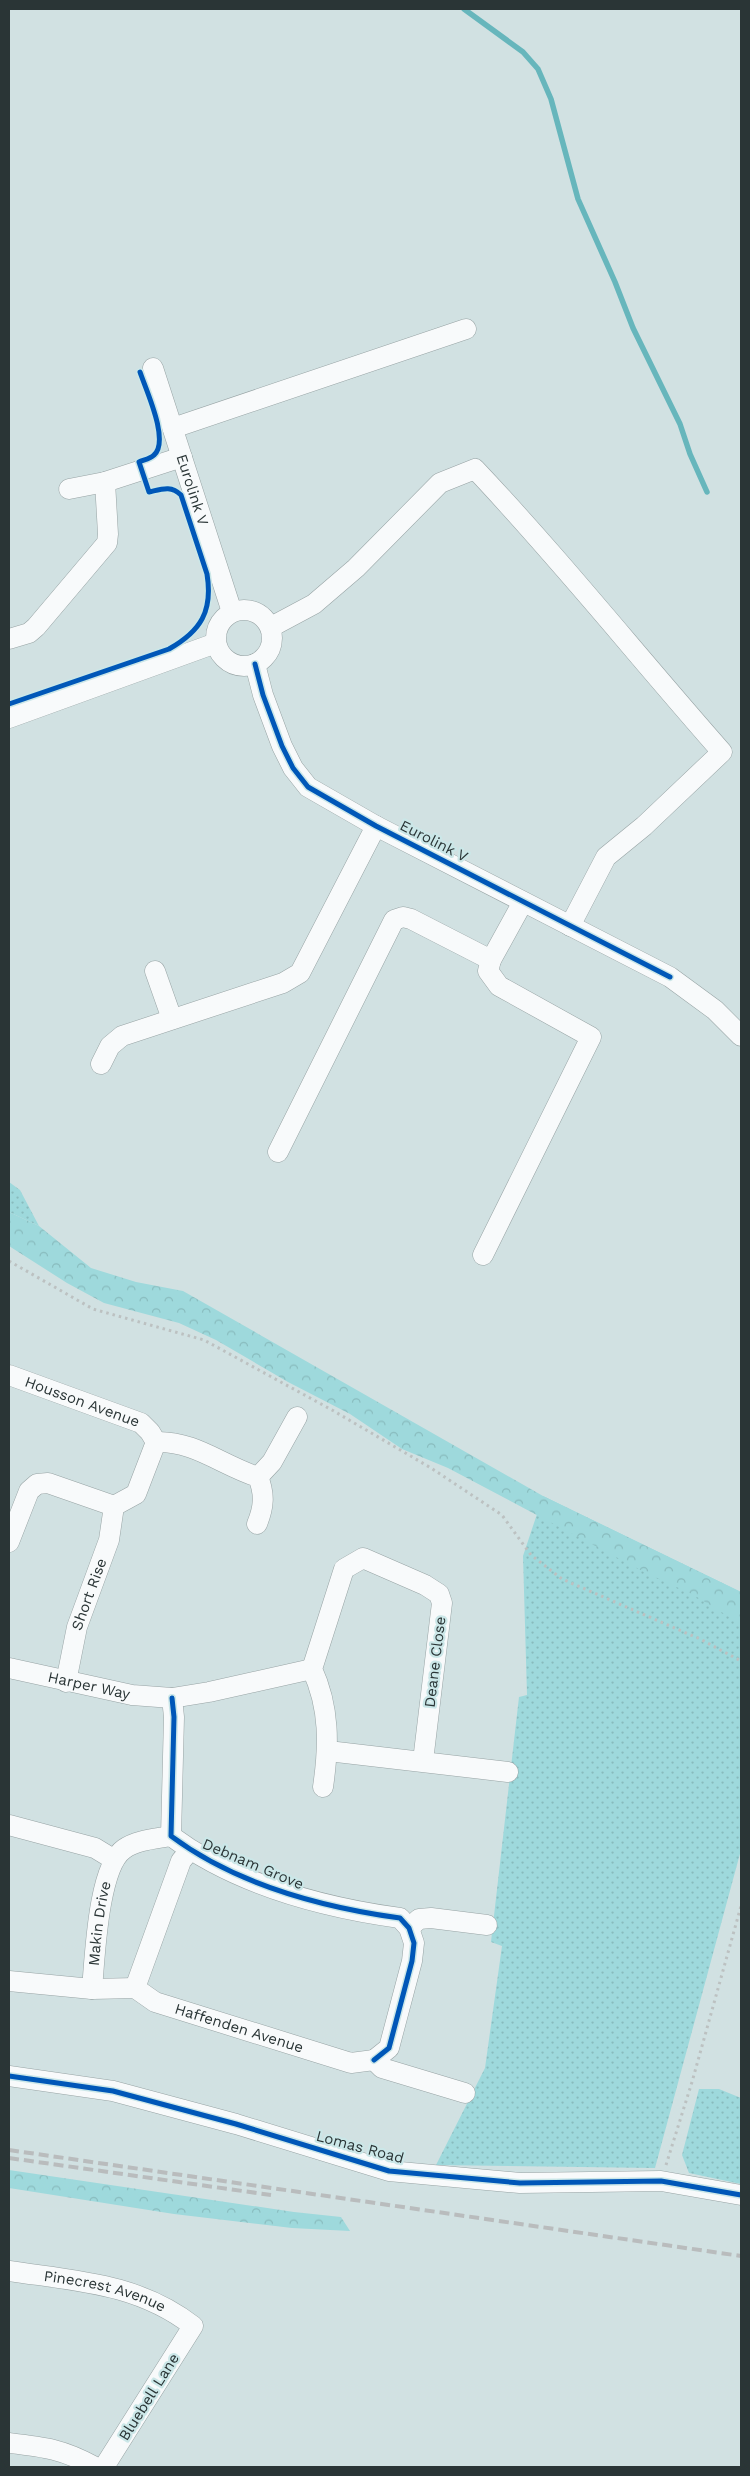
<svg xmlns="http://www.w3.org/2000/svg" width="750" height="2476" viewBox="0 0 750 2476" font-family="'Work Sans',sans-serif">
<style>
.grass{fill:url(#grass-dots)}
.forest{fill:url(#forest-crowns)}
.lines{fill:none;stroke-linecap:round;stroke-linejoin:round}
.stream{stroke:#67b6bc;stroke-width:5.5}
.minor-casing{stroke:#97a3a4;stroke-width:21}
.path{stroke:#bcc1c1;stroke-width:3;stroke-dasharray:2.5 4;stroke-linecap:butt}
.minor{stroke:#f8fafb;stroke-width:20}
.rail{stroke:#b9bcbd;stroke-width:4;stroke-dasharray:10 5;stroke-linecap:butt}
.cycleway-casing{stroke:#cbe7e8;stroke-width:8}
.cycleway{stroke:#0057b8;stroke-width:5}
.labels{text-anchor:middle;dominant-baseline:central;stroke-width:4.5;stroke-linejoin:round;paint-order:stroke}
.street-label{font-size:15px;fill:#2a3536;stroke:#cbe7e8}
</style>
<defs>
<pattern id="grass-dots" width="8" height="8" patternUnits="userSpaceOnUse" patternTransform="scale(1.25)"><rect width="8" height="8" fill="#9ed9dc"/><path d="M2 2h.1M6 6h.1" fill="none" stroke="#88bbbd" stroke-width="1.8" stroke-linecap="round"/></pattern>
<pattern id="forest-crowns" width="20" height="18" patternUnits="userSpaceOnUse" patternTransform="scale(1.25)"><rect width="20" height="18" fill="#9ed9dc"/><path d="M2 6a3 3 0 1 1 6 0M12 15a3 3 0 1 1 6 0" fill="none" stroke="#88bbbd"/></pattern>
</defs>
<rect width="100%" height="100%" fill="#d1e1e2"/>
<path class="grass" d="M 9,1182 L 20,1190 L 39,1226 L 9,1212 Z
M 543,1496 L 741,1592 L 741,1850 L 655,2168 L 436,2165 L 485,2068 L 502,1946 L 491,1942 L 519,1697 L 527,1695 L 523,1556 Z
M 699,2089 L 719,2089 L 741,2098 L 741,2184 L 689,2173 L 682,2155 Z"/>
<path class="forest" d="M 9,1212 L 39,1226 L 91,1268 L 136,1282 L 183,1291 L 543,1496 L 741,1592 L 741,1624 L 692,1594 L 650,1575 L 448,1468 L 402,1449 L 350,1414 L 288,1382 L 216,1340 L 179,1323 L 104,1303 L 67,1283 L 9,1246 Z
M 9,2170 L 294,2212 L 341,2217 L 350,2231 L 292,2228 L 174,2214 L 9,2188 Z"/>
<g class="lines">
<path class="stream" d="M 464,9 L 523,52 L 538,69 L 551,99 L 578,199 L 615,282 L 633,328 L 680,424 L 690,454 L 707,492"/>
<defs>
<g id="minor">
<path id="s1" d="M 153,368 L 232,612"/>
<path d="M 173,428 L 466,329"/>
<path d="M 69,489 L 105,482 L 182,457"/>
<circle cx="244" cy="638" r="28"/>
<path d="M 271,627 L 314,604 L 356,568 L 440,483 L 475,469 C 561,560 639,658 722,752 L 644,826 L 606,857 L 570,926"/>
<path d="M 9,639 L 29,633 L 36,627 L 107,543 L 108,534 L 105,482"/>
<path d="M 255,664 L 263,695 L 282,746 L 293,768 L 308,787 L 376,826 L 670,977 L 715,1010 L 741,1036"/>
<path d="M 9,718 L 216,643"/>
<path d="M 155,971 L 172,1019"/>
<path d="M 101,1064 L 110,1046 L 122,1036 L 283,983 L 300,973 L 376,826"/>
<path d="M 278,1152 L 394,920 L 403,917 L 411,919 L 491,960"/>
<path d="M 483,1255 L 591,1037 L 499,986 L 488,971 L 491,960 L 523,902"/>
<path id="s2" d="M 9,1375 L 141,1423 L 150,1432 L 156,1442"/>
<path d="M 156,1442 C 195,1441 221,1465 258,1477 C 265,1494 264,1507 257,1524"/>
<path d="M 258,1477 L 272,1462 L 297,1417"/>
<path d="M 9,1542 L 29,1491 L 37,1484 L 48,1483 L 114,1506 L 136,1494 L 156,1442"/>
<path id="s3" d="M 9,1668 L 132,1695 L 172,1698 L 209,1692 L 312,1669"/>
<path id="s4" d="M 66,1682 L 77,1627 L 109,1540 L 114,1506"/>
<path d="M 172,1698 L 174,1717 L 171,1836 C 237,1885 320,1907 400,1918 L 409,1928 L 414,1943 L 412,1961 L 389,2048 L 374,2060"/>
<path d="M 328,1751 L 508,1772"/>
<path d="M 323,1787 C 329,1746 330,1708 312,1669 L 344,1569 L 363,1558 L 425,1585 L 439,1594 L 442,1603 L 423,1761"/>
<path d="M 9,1825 L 95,1848 L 113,1859"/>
<path d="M 409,1928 L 419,1919 L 431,1918 L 487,1925"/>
<path id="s5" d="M 9,1981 L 92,1989 L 135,1988 L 155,2002 L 351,2063 L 374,2060"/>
<path d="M 135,1988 L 181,1861 L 190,1850"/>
<path id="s6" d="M 92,1989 C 95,1957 98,1867 124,1849 C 137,1840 155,1839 171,1836"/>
<path d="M 374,2060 L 382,2068 L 465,2093"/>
<path d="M 9,2076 L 113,2091 L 236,2124 L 389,2171 L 520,2183 L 661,2181 L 741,2195"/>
<path id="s7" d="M 9,2271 C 75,2281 138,2283 193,2326 L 104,2467"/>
<path d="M 9,2443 C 44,2447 63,2449 95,2467"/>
</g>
</defs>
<use href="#minor" class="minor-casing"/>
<path class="path" d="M 9,1261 L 93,1309 L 204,1340 L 332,1410 L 431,1468 L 502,1515 L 531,1555 L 562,1579 L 700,1639 L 741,1661
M 666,2165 L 692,2082 L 741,1906"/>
<use href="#minor" class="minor"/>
<path class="rail" d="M 9,2150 L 741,2256
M 9,2158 L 271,2195"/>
<defs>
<path id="cycleway" d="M 255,664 L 263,695 L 282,746 L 293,768 L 308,787 L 376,826 L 670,977
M 9,704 L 169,649 C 201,631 213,611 207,574 L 181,495 C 171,485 162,489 149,492 L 139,462 C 143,460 150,459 154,455 C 170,441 146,390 140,372
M 172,1698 L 174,1717 L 171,1836 C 237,1885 320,1907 400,1918 L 409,1928 L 414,1943 L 412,1961 L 389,2048 L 374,2060
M 9,2076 L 113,2091 L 236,2124 L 389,2171 L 520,2183 L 661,2181 L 741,2195"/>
</defs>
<use href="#cycleway" class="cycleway-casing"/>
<use href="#cycleway" class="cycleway"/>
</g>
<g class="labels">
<g class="street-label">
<text stroke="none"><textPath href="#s1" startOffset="128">Eurolink V</textPath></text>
<text transform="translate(434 841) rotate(27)">Eurolink V</text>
<text stroke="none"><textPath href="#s2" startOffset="78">Housson Avenue</textPath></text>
<text stroke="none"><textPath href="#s4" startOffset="91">Short Rise</textPath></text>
<text transform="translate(435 1662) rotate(-83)">Deane Close</text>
<text stroke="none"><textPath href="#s3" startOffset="82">Harper Way</textPath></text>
<text transform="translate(253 1864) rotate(23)">Debnam Grove</text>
<text stroke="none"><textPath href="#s6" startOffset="66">Makin Drive</textPath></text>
<text stroke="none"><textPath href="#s5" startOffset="239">Haffenden Avenue</textPath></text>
<text transform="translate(360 2147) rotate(15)">Lomas Road</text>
<text stroke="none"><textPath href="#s7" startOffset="98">Pinecrest Avenue</textPath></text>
<text transform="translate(149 2397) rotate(-58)">Bluebell Lane</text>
</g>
</g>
<rect width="750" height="2476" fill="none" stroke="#2a3536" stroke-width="20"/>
</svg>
